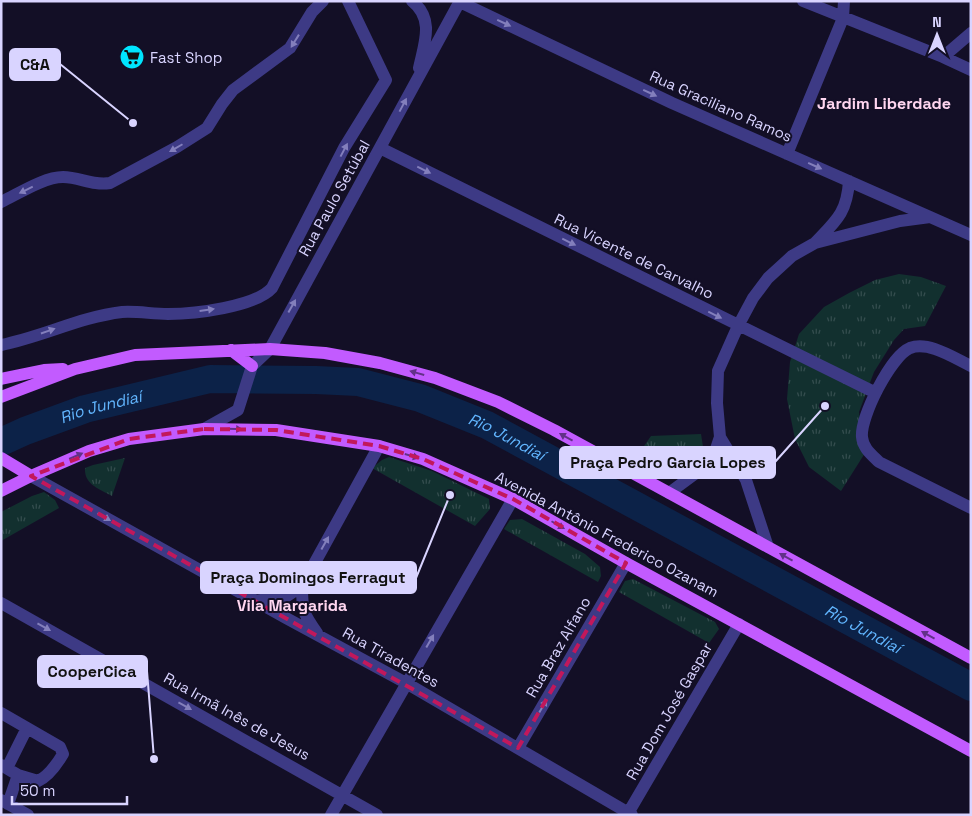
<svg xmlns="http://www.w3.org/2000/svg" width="972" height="816" viewBox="0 0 972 816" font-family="'Space Grotesk',sans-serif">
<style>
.grass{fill:url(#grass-tufts)}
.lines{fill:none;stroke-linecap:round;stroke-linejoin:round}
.river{stroke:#0c2248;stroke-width:28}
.minor{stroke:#3d3a85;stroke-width:12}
.major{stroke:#c25bff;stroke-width:12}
.oneway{fill:#837fbc}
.oneway2{fill:#623188}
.marked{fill:none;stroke:#c2185b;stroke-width:4;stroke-dasharray:10 6;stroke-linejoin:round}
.labels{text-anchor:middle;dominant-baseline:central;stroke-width:4;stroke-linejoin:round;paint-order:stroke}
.poi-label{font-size:15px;fill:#d9d4ff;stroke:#130f26;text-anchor:start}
.street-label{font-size:15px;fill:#d9d4ff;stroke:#130f26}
.neighbourhood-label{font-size:16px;font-weight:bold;fill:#ffd6f0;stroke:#130f26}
.water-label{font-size:16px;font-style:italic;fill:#62b6ff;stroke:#130f26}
.leader{fill:none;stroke:#d9d4ff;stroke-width:2}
.callout-dot{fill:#d9d4ff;stroke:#130f26;stroke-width:2}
.callout{fill:#d9d4ff;stroke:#d9d4ff;stroke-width:2}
.callout-label{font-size:16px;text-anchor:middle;font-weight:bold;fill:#111}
</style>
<defs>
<pattern id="grass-tufts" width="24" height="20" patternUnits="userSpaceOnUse" patternTransform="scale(1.25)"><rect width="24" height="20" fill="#12302f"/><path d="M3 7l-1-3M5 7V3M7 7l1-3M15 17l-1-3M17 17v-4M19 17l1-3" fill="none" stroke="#344d4e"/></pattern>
</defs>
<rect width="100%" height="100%" fill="#130f26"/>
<path class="grass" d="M 899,274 L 921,277 L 946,286 L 925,326 L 904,329 L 894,340 L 874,372 L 859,412 L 865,453 L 841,491 L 809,467 L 795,439 L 787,399 L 790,362 L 799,334 L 824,307 L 849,293 L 875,280 Z
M 701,434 L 704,453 L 702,459 L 688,469 L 673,468 L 642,449 L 651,436 Z
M 389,457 L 432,471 L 489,499 L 490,509 L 475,526 L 372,468 L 382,460 Z
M 125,458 L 112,496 C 100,489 84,485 85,468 L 93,465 Z
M 44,492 L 55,500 L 59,508 L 1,541 L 1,512 L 32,496 Z
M 522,519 L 585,554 L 600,567 L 601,576 L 598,582 L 504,529 L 510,520 Z
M 633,579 L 715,622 L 719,629 L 709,643 L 619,592 L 625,581 Z"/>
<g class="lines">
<path class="river" id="s1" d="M 1,442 L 25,431 L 85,409 L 210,379 L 316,380 L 358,382 L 420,398 L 487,425 L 971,687"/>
<path class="minor" d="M 412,1 C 435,19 424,44 419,68
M 803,1 L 943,57 L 971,70
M 460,2 L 672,103 L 971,235
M 943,57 L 971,33
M 380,148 L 874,392
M 787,154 L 843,18 L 844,1
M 1,202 C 18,194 44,177 63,177 C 80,177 92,186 110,183 L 177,147 L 207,128 L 222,104 L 233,90 L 290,48 L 312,12 L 323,1
M 815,243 C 836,221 847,213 849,181
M 1,345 C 42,337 80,317 122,312 C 138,311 152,314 168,314 C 194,314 255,307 272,288 L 344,148 L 386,80 L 348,1
M 971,366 C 954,358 929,341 910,348 C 891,356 860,417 862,437 C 863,448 871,454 879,462 L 971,508
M 204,429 L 238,410 L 252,366 L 270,349 L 460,1
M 31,476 L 286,618 L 406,683 L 632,815
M 669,493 L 707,465 L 714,455 L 720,437
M 768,547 L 746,480 L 720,437 L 717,403 L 718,371 L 738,326 L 753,298 L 768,278 L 792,256 L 815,243 L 900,221 L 930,217
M 302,586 C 302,611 303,613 317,633
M 255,601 L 287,596 L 302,586 L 379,446
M 1,603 L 377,815
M 1,713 L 60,747 L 63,754 C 57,764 49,776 38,781 L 18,775 L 1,765
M 518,748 L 626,563
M 7,768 L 27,728
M 1,800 L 28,815
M 8,804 L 18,775
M 331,815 L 513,499
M 627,815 L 739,624"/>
<path class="major" d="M 231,350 L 252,366
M 1,379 L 44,370 L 63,369
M 1,397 L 75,369 L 135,355 L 270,349 L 325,353 L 380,363 L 435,378 L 498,402 L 554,430 L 971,658
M 1,458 L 31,476
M 1,491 L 31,476 L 89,451 L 129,439 L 204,429 L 276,430 L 379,446 L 423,459 L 513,499 L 626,563 L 971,751"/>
</g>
<defs><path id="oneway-solid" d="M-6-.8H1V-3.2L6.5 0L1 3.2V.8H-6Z" transform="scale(1.25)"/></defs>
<g class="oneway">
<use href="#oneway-solid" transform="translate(504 23) rotate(25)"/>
<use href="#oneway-solid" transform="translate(295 41) rotate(122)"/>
<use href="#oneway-solid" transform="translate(650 93) rotate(25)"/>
<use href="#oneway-solid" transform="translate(403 105) rotate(-62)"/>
<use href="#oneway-solid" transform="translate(176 148) rotate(150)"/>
<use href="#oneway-solid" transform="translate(344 150) rotate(-62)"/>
<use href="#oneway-solid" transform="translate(815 166) rotate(24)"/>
<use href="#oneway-solid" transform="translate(424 170) rotate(26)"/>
<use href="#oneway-solid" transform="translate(26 190) rotate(154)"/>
<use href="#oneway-solid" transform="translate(569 242) rotate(26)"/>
<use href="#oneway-solid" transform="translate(292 306) rotate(-61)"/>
<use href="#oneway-solid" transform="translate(207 310) rotate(-8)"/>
<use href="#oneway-solid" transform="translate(715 315) rotate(26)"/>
<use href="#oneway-solid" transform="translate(48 331) rotate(-19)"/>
<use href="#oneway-solid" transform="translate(104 517) rotate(29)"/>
<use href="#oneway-solid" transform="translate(325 543) rotate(-61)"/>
<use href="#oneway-solid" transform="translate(44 627) rotate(29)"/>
<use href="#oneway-solid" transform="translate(430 641) rotate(-60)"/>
<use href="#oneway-solid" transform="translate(185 706) rotate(29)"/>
<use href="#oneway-solid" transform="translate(543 706) rotate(-60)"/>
</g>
<g class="oneway2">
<use href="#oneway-solid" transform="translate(417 373) rotate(-164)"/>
<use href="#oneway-solid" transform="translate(235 429) rotate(1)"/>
<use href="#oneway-solid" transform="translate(566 437) rotate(-151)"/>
<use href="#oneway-solid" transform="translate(76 456) rotate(-23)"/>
<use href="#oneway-solid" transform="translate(412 456) rotate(16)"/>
<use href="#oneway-solid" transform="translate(558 525) rotate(30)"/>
<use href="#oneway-solid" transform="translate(786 557) rotate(-151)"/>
<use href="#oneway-solid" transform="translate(928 635) rotate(-151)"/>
</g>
<path class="marked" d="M 204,429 L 276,430 L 379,446 L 423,459 L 513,499 L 626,563 L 518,748 L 31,476 L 129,439 Z"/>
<defs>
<symbol id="supermarket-disc" viewBox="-11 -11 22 22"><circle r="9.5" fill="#00e5ff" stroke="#130f26"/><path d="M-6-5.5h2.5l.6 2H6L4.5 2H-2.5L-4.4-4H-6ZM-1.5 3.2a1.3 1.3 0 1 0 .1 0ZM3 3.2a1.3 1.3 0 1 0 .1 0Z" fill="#111"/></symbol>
</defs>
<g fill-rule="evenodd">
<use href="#supermarket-disc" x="118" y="43" width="28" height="28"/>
</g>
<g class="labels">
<g class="poi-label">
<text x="150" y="57">Fast Shop</text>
</g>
<g class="street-label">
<text transform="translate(721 106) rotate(24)">Rua Graciliano Ramos</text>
<text transform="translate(334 198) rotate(-61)">Rua Paulo Setúbal</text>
<text transform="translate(634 256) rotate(26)">Rua Vicente de Carvalho</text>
<text transform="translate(607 534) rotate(28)">Avenida Antônio Frederico Ozanam</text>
<text transform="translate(558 647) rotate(-60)">Rua Braz Alfano</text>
<text transform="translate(391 657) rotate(29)">Rua Tiradentes</text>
<text transform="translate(669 711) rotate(-60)">Rua Dom José Gaspar</text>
<text transform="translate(237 716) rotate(29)">Rua Irmã Inês de Jesus</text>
</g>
<g class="neighbourhood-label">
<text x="884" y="103">Jardim Liberdade</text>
<text x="292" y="605">Vila Margarida</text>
</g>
<g class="water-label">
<text stroke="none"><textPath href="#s1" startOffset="106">Rio Jundiaí</textPath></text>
<text stroke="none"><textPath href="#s1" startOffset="526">Rio Jundiaí</textPath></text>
<text stroke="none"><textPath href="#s1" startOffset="931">Rio Jundiaí</textPath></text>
</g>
</g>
<path class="leader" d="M133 123L60 64M825 406L775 462M450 495L416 578M154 759L147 671"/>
<g class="callout-dot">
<circle cx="133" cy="123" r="5"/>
<circle cx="825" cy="406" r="5"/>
<circle cx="450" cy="495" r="5"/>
<circle cx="154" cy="759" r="5"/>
</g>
<g class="callout">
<rect x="10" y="49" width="50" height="31" rx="5"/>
<rect x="560" y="447" width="215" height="31" rx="5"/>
<rect x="201" y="562" width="215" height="31" rx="5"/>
<rect x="38" y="656" width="109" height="31" rx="5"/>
</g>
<g class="callout-label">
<text x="35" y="70">C&amp;A</text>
<text x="668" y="468">Praça Pedro Garcia Lopes</text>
<text x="308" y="583">Praça Domingos Ferragut</text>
<text x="92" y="677">CooperCica</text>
</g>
<rect width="972" height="816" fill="none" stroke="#d9d4ff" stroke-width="5"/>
<g transform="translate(937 35)" stroke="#130f26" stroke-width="4" paint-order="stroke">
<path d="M0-4L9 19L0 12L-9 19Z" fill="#d9d4ff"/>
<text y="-8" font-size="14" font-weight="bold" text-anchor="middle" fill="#d9d4ff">N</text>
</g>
<path d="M12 796v8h115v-8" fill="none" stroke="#d9d4ff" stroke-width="2.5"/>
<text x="20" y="796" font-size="15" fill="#d9d4ff" stroke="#130f26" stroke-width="4" paint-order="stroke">50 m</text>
</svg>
